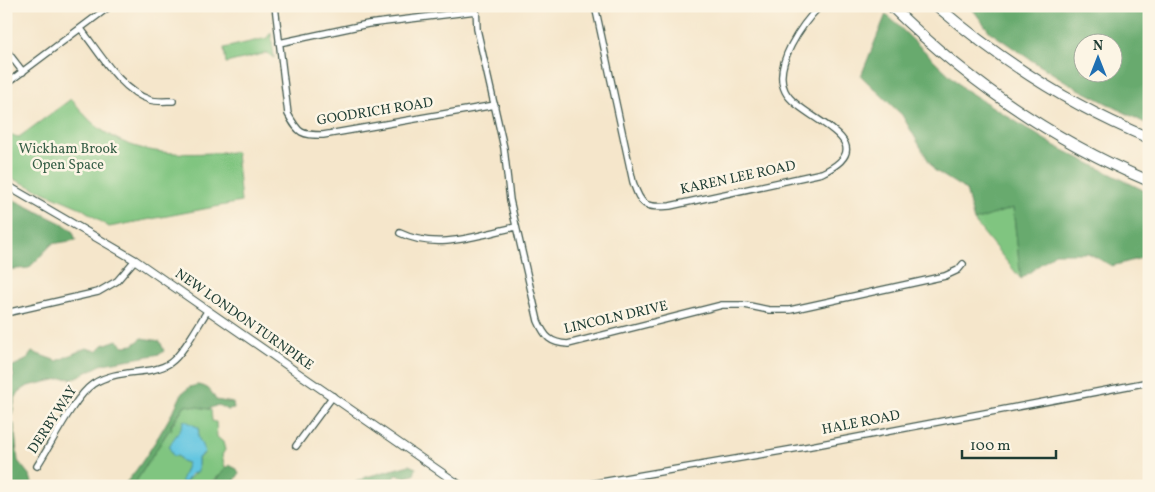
<svg xmlns="http://www.w3.org/2000/svg" width="1155" height="492" viewBox="0 0 1155 492" font-family="Vollkorn,serif">
<style>
.green{fill:#80c580;stroke:#50815a;fill-rule:evenodd}
.forest{fill:#68aa6e;stroke:#447451;fill-rule:evenodd}
.water{fill:#63c6e1;stroke:#41828a}
.lines{fill:none;stroke-linecap:round;stroke-linejoin:round}
.minor-casing{stroke:#3f564b;stroke-width:8}
.tertiary-casing{stroke:#3f564b;stroke-width:9}
.motorway-casing{stroke:#3f564b;stroke-width:12}
.minor{stroke:#fff;stroke-width:5.5}
.tertiary{stroke:#fff;stroke-width:7}
.motorway{stroke:#fff;stroke-width:10}
.labels{text-anchor:middle;dominant-baseline:central;stroke-width:5;stroke-linejoin:round;paint-order:stroke}
.street-label{font-size:14px;fill:#1f3d34;stroke:#fcf5e5}
.park-label{font-size:14px;fill:#375f47;stroke:#fcf5e5}
</style>
<rect width="100%" height="100%" fill="#fcf5e5"/>
<filter id="ink" filterUnits="userSpaceOnUse"><feTurbulence type="fractalNoise" baseFrequency=".02" numOctaves="2"/><feDisplacementMap in="SourceGraphic" scale="10" xChannelSelector="R" yChannelSelector="G"/><feConvolveMatrix kernelMatrix="1 2 1 2 8 2 1 2 1" color-interpolation-filters="sRGB"/></filter>
<filter id="wash" filterUnits="userSpaceOnUse"><feTurbulence type="fractalNoise" baseFrequency=".0096" numOctaves="4" result="noise"/><feDisplacementMap in="SourceGraphic" scale="20" xChannelSelector="R" yChannelSelector="G"/><feGaussianBlur stdDeviation="1.12" result="paint"/><feColorMatrix in="noise" values="0 0 0 0 0 0 0 0 0 0 0 0 0 0 0 0 0 1.4 0 .05"/><feComposite in="paint" operator="in"/></filter>
<g filter="url(#wash)">
<rect width="100%" height="100%" fill="#f5e6cb"/>
<path class="green" d="M 271,32 L 274,58 L 267,53 L 226,63 L 224,48 L 267,38 Z
M 71,99 C 79,107 86,118 95,125 C 137,159 185,154 236,152 L 241,202 L 109,227 L 81,208 L 6,176 L 6,135 L 19,137 Z
M 1013,208 L 1021,279 L 974,221 Z
M 190,404 L 211,410 L 212,421 L 216,422 L 217,437 L 223,442 L 225,450 L 222,455 L 226,471 L 212,481 L 210,486 L 133,486 L 185,405 ZM 184,421 L 199,428 L 198,437 L 204,454 L 198,458 L 198,470 L 184,483 L 182,481 L 188,463 L 182,461 L 169,446 L 182,431 Z"/>
<path class="forest" d="M 970,6 L 1149,6 L 1149,125 L 1073,86 L 1031,60 L 990,32 ZM 1112,42 L 1112,72 L 1082,72 L 1082,42 Z
M 886,14 L 964,89 L 1055,146 L 1149,193 L 1149,256 L 1112,266 L 1088,253 L 1055,253 L 1021,279 L 1013,208 L 974,221 L 966,190 L 934,170 L 902,115 L 861,76 Z
M 6,196 L 63,224 L 72,230 L 76,240 L 52,244 L 29,268 L 6,270 Z
M 142,338 L 160,341 L 164,351 L 160,354 L 103,364 L 73,379 L 64,378 L 28,386 L 19,392 L 15,399 L 12,415 L 6,416 L 6,380 L 14,377 L 11,367 L 26,360 L 32,352 L 57,361 L 86,348 L 97,351 L 103,345 L 117,340 L 124,346 L 133,345 Z
M 197,385 C 209,386 211,391 216,400 L 233,403 L 234,409 L 228,410 L 218,405 L 208,409 L 185,405 L 171,425 L 172,430 L 169,430 L 133,486 L 122,486 C 136,476 175,411 182,393 L 190,387 Z
M 6,419 L 14,424 L 18,461 L 30,476 L 33,486 L 6,486 Z
M 229,465 L 237,469 L 239,474 L 235,480 L 240,486 L 210,486 Z
M 409,465 L 416,468 L 414,475 L 405,477 L 396,475 L 392,483 L 382,481 L 370,486 L 321,486 L 333,483 L 352,484 L 366,477 Z"/>
<path class="water" d="M 184,420 L 199,428 L 198,437 L 205,452 L 198,458 L 198,472 L 191,474 L 185,483 L 181,481 L 188,463 L 182,461 L 178,456 L 173,456 L 169,447 C 174,436 181,432 184,420 Z"/>
</g>
<g filter="url(#ink)">
<g class="lines">
<defs>
<path id="minor" d="M 275,6 L 288,114 C 299,134 301,135 323,135 L 495,105
M 476,6 L 477,29 L 504,148 L 510,200 L 538,321 C 545,337 550,343 568,344 L 722,305 L 745,305 L 769,310 L 790,310 L 945,276 L 958,270 L 963,264
M 595,6 L 633,182 C 641,206 645,208 670,206 L 822,173 C 889,141 798,119 785,91 C 772,65 803,23 820,6
M 81,29 C 99,52 121,91 150,100 C 157,102 166,101 173,101
M 279,43 L 368,24 L 476,11
M 6,50 L 23,72
M 6,84 L 110,6
M 400,233 C 437,251 478,235 516,227
M 6,313 L 98,292 L 117,281 L 135,260
M 296,446 L 333,396
M 37,466 C 51,445 74,397 93,384 C 117,368 151,376 170,363 C 183,354 198,325 208,310
M 578,486 L 811,446 L 1149,382"/>
<path id="tertiary" d="M 6,185 L 135,260 L 461,486"/>
<path id="motorway" d="M 891,6 C 966,80 1052,140 1149,181
M 937,6 C 1000,60 1071,106 1149,138"/>
</defs>
<use href="#minor" class="minor-casing"/>
<use href="#tertiary" class="tertiary-casing"/>
<use href="#motorway" class="motorway-casing"/>
<use href="#minor" class="minor"/>
<use href="#tertiary" class="tertiary"/>
<use href="#motorway" class="motorway"/>
</g>
</g>
<g class="labels">
<g class="street-label">
<text transform="translate(375 112) rotate(-9)">GOODRICH ROAD</text>
<text transform="translate(738 178) rotate(-12)">KAREN LEE ROAD</text>
<text transform="translate(616 318) rotate(-13)">LINCOLN DRIVE</text>
<text transform="translate(244 320) rotate(35)">NEW LONDON TURNPIKE</text>
<text transform="translate(53 420) rotate(-57)">DERBY WAY</text>
<text transform="translate(861 423) rotate(-11)">HALE ROAD</text>
</g>
<g class="park-label">
<text x="68" y="149">Wickham Brook<tspan x="68" dy="16">Open Space</tspan></text>
</g>
</g>
<rect width="1155" height="492" fill="none" stroke="#fcf5e5" stroke-width="25"/>
<g transform="translate(1098 58)"><circle r="24" fill="#fcf5e5" stroke="#a4ab9e"/>
<path d="M0-4L9 19L0 12L-9 19Z" fill="#1f6fb2"/>
<text y="-8" font-size="14" font-weight="bold" text-anchor="middle" fill="#1f3d34">N</text>
</g>
<path d="M962 450v8h94v-8" fill="none" stroke="#1f3d34" stroke-width="2.5"/>
<text x="970" y="450" font-size="15" fill="#1f3d34" stroke="#fcf5e5" stroke-width="4" paint-order="stroke">100 m</text>
</svg>
